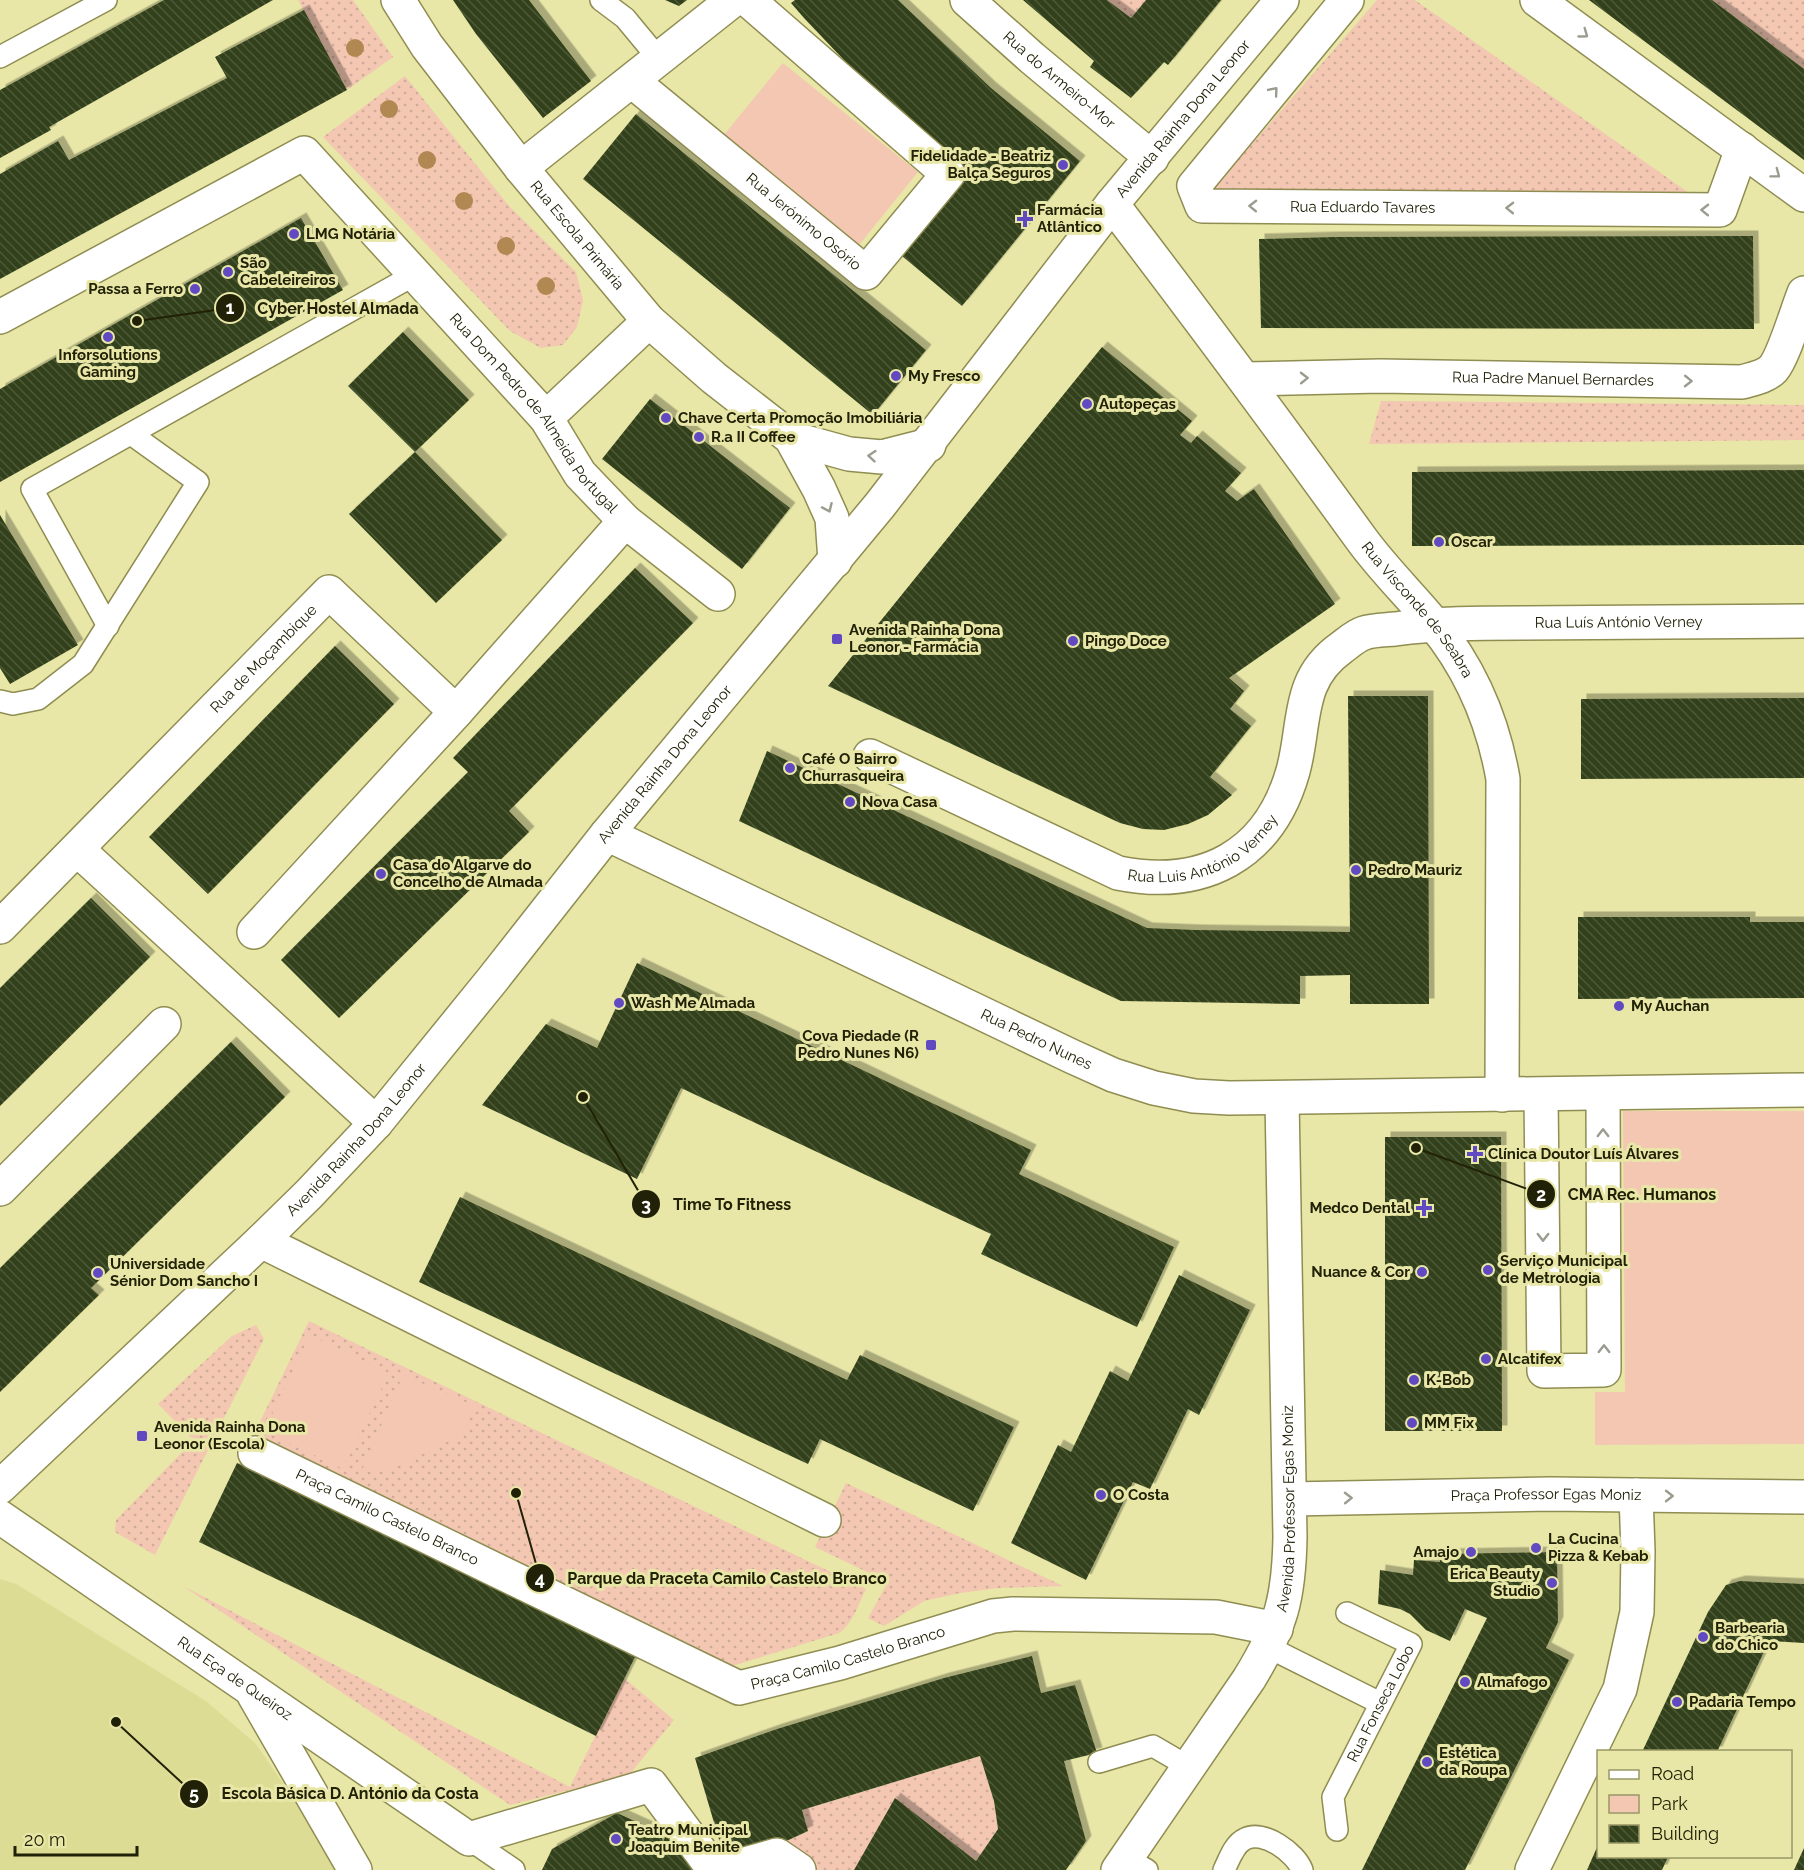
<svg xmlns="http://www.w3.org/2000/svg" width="1804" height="1870" viewBox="0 0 1804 1870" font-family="Raleway,sans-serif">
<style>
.built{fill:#dddc94}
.grass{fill:url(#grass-dots)}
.park{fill:#f3c7b2}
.building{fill:url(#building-back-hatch);filter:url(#shadow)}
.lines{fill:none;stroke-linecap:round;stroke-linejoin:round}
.lane-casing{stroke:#8f8d51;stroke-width:24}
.street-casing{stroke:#8f8d51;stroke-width:36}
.secondary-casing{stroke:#8f8d51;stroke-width:36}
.lane{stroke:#fff;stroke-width:21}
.street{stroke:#fff;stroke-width:33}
.secondary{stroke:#fff;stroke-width:33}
.tree{fill:#b18852}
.oneway{stroke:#9b9b8f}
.poi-dot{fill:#6149c2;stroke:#e8e7a7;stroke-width:2}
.labels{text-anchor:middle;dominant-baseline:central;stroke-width:6;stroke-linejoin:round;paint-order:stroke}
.street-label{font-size:15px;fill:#212107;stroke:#e8e7a7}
.poi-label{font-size:15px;font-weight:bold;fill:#212107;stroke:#e8e7a7;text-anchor:start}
.leader{fill:none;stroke:#212107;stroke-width:2}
.callout-dot{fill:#212107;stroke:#e8e7a7;stroke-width:2}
.mark-label{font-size:18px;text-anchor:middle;font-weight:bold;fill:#fff}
.callout-label{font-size:16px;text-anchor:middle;font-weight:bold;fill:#212107;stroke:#e8e7a7;stroke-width:6;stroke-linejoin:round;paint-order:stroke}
</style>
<defs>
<pattern id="grass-dots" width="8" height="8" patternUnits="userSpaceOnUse" patternTransform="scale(1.5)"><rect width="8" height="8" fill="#f3c7b2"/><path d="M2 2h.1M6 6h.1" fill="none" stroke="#d0ab98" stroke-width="1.8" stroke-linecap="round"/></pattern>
<pattern id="building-back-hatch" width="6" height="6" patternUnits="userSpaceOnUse" patternTransform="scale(1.5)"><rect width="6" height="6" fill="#32411a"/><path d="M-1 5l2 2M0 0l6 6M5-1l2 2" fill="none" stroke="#4e5a39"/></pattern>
<filter id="shadow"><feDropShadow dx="5.5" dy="-5.5" stdDeviation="0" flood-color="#0004"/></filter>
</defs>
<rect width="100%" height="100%" fill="#e8e7a7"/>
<path class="built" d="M 0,1579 L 16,1584 L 206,1701 L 256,1744 L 315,1830 L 338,1870 L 0,1870 Z"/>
<path class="grass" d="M 298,0 L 353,0 L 393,57 L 347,90 Z
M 1107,0 L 1146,0 L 1131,18 Z
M 1377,0 L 1415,0 L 1689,193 L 1213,189 Z
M 1712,0 L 1804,0 L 1804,69 Z
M 405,76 L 509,206 L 576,272 L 583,300 L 577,327 L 563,345 L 541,348 L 510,331 L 323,137 Z
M 1381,401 L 1804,405 L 1804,440 L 1369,444 Z
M 309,1321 L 866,1589 C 859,1603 852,1625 839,1633 L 729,1667 L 252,1438 Z
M 256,1325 L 264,1339 L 155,1555 L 115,1532 L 116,1520 L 194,1440 L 158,1404 L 232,1336 Z
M 846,1483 L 1063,1586 L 999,1588 L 960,1593 L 924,1601 L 884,1626 L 868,1618 L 888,1582 L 815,1547 Z
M 183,1586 L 570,1787 L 624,1678 L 674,1720 L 629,1775 L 510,1805 Z
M 980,1756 L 994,1801 L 998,1829 L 976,1861 L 895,1799 L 854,1870 L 817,1870 L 780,1844 L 808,1831 L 802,1810 Z"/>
<path class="park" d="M 783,63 L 918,172 L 859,245 L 723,136 Z
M 1623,1111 L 1804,1111 L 1804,1444 L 1595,1445 L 1595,1392 L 1625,1392 Z
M 310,1335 L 389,1373 L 343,1469 L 264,1431 Z
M 403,1375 L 475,1406 L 463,1434 L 392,1469 L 361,1472 Z"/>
<path class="building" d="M 164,0 L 273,0 L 49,127 L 51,130 L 0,158 L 0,90 Z
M 453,0 L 529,0 L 591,81 L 543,118 L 476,34 Z
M 665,0 L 687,0 L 679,6 Z
M 795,0 L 898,0 L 991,88 L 1080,161 L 962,306 L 902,256 L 969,173 L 861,78 L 804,18 L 791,3 Z
M 1023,0 L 1107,0 L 1131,18 L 1146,0 L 1221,0 L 1168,65 L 1164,62 L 1131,98 L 1090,67 L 1094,61 Z
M 1589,0 L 1712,0 L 1804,69 L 1804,160 Z
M 304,10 L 347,90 L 0,279 L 0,174 L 58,141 L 69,160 L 227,78 L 215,57 Z
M 636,114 L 926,350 L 873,415 L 583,179 Z
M 301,218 L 343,290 L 0,482 L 0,389 Z
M 1753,236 L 1754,329 L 1261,328 L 1259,239 L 1334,237 Z
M 403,332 L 469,400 L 415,452 L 348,386 Z
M 1102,347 L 1192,421 L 1180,435 L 1191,443 L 1197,436 L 1241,473 L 1225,491 L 1237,501 L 1254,489 L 1335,604 L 1229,678 L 1244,691 L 1230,709 L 1251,726 L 1210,777 L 1232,795 L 1208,815 L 1188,824 L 1164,830 L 1143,829 L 1120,823 L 828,686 Z
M 650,399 L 790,508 L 742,569 L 602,459 Z
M 415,452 L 502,540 L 436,603 L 349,514 Z
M 1804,470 L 1804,545 L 1412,546 L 1412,472 Z
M 0,515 L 78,645 L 10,684 L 0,668 Z
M 635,568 L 693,623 L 509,811 L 529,832 L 339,1018 L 281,960 L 468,772 L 453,758 Z
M 335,646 L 394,704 L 208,894 L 149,837 Z
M 1348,696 L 1428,696 L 1429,1004 L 1350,1004 L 1350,975 L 1300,976 L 1300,1004 L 1121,1001 L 739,821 L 767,751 L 1147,928 L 1196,930 L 1350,932 Z
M 1804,698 L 1804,778 L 1581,779 L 1581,699 Z
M 91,898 L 150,957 L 0,1106 L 0,988 Z
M 1578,917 L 1750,917 L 1750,922 L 1804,922 L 1804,998 L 1578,999 Z
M 637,963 L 1031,1150 L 1019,1174 L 1174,1247 L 1137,1327 L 981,1254 L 991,1234 L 681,1088 L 637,1179 L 482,1105 L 546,1024 L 597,1048 Z
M 231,1042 L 285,1097 L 91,1288 L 99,1295 L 0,1392 L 0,1268 Z
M 1385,1137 L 1501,1137 L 1502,1431 L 1385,1431 Z
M 460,1197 L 847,1380 L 860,1355 L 1014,1427 L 973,1511 L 820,1439 L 808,1464 L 419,1282 Z
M 1179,1275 L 1250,1310 L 1199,1415 L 1188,1409 L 1150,1489 L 1133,1482 L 1086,1580 L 1011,1543 L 1058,1445 L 1071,1452 L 1110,1371 L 1128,1381 Z
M 237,1463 L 400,1541 L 635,1657 L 596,1736 L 362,1620 L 199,1542 Z
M 1557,1552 L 1558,1622 L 1546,1648 L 1569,1660 L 1465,1870 L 1362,1870 L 1487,1618 L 1465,1609 L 1450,1641 L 1426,1630 L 1410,1614 L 1400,1609 L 1378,1604 L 1380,1570 L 1413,1575 L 1414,1560 L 1440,1562 L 1441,1554 Z
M 1740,1581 L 1804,1584 L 1804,1643 L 1769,1641 L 1717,1752 L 1642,1752 L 1708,1612 L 1726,1585 Z
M 1032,1656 L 1041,1693 L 1075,1685 L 1097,1753 L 1064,1761 L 1086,1841 L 1066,1870 L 854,1870 L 895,1798 L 976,1861 L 998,1829 L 994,1801 L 980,1756 L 802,1810 L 808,1831 L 780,1844 L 725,1860 L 695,1758 L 777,1729 L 944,1678 Z
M 617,1813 L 661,1833 L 663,1842 L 666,1835 L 684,1844 L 679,1853 L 689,1851 L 703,1870 L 542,1870 L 552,1849 Z
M 1598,1845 L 1599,1857 L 1668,1857 L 1662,1870 L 1587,1870 Z
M 1804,1848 L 1804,1870 L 1794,1870 Z"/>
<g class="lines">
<defs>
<g id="lane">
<path d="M 601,0 L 625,18 L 659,59"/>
<path d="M 0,57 L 106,0"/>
<path d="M 108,626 L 32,489 L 414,275"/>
<path d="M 0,701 L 13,704 L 38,699 L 83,664 L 198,482 L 131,434"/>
<path d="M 1268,1647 L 1380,1703"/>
<path d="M 1099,1762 L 1153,1746 L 1189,1767"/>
<path id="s1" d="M 1337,1830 L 1333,1797 L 1411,1644 L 1347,1613"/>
<path d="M 469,1839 L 514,1870"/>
<path d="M 1126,1858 L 1147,1870"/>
<path d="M 1224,1870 C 1229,1860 1234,1844 1245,1839 C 1263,1829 1296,1853 1302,1870"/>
</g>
<g id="street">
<path id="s2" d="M 398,0 L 427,46 L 521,168 L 649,321 L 714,378 L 791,438 L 819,489 L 832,518 L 835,561"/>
<path id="s3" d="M 967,0 L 1032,58 L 1152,158"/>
<path id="s4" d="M 1347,0 L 1194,186 L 1202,206 L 1720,210 L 1742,149"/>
<path d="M 1537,0 L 1804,195"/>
<path id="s5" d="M 632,81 L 866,273 L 948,174 L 748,0"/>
<path d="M 521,168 L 733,0"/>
<path id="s6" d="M 1112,204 C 1197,315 1280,427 1362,540 C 1384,570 1410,595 1433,623 C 1471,669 1493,721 1503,779 L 1502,1095"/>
<path id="s7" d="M 0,317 L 304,153 L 546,418 L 580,474 L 625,521 L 718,594"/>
<path id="s8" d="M 1245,379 L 1380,376 L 1742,382 C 1752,379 1765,377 1773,369 C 1784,356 1797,310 1804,293"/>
<path d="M 546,418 L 649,321"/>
<path d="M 791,438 L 849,454 L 882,457 L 929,445"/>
<path id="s9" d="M 870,756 L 1118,873 C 1203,890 1269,856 1293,771 C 1306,724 1296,680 1341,648 C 1348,643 1355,636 1364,633 C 1373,630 1385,630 1395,629 C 1438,623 1479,623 1522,623 C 1616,622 1710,622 1804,621"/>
<path id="s10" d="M 607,834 L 1071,1056 L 1113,1075 L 1154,1088 L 1194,1096 L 1229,1098 L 1804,1090"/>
<path d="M 78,850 L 376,1123"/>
<path id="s11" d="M 0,927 L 329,592 L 456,712"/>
<path d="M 254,932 L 456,712 L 625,521"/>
<path d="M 1541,1095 L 1544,1371 L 1604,1370 L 1603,1094"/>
<path d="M 0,1189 L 164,1024"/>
<path d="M 261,1241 L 824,1520"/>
<path id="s12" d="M 255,1453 L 739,1688 L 840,1663 L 993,1616 L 1013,1614 L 1216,1617 L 1276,1629"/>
<path id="s13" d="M 1290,1499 L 1550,1494 L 1804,1497"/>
<path id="s14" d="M 0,1517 L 469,1839 L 651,1785 L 714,1870"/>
<path d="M 254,1695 L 355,1870"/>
<path d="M 724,1870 L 777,1855 L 799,1870"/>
<path id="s15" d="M 1118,1870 L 1249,1679 C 1281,1627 1289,1598 1290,1537 L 1282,1099"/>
<path d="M 1532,1870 L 1620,1689 L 1637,1612 L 1638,1551 L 1636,1495"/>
</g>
<g id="secondary">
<path id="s16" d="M 0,1487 L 261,1241 L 309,1194 L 376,1123 L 493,979 L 607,834 L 880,505 L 1112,204 L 1282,0"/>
</g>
</defs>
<use href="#lane" class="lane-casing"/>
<use href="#street" class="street-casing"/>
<use href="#secondary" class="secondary-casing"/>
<use href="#lane" class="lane"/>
<use href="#street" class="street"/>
<use href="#secondary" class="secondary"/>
</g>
<g class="tree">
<circle cx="355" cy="48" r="9"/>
<circle cx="389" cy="109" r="9"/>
<circle cx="427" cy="160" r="9"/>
<circle cx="464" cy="201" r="9"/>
<circle cx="506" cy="246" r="9"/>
<circle cx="546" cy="286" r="9"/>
</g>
<defs><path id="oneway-chevron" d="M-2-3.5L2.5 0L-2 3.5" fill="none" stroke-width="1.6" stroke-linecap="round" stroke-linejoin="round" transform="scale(1.5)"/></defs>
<g class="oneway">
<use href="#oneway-chevron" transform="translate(1584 34) rotate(36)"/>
<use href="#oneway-chevron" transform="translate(1274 91) rotate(-50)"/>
<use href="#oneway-chevron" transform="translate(1776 174) rotate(37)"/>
<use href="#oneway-chevron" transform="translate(1253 206) rotate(-179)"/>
<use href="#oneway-chevron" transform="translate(1510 208) rotate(-179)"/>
<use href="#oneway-chevron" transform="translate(1705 210) rotate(-179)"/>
<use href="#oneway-chevron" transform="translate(1304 378) rotate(-1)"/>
<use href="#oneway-chevron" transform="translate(1688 381) rotate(1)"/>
<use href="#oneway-chevron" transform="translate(872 456) rotate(-175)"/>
<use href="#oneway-chevron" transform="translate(828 508) rotate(66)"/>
<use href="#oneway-chevron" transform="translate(1603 1133) rotate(-90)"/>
<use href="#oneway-chevron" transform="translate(1543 1237) rotate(90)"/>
<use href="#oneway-chevron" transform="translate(1604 1349) rotate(-90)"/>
<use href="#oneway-chevron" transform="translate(1669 1496)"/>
<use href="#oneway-chevron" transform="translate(1348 1498) rotate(-1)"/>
</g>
<g class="poi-dot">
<circle cx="1063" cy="165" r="6"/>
<path d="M1022 210h6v6h6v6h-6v6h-6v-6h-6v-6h6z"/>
<circle cx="294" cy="234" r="6"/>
<circle cx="228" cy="272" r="6"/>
<circle cx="195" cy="289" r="6"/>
<circle cx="108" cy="337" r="6"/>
<circle cx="896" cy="376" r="6"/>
<circle cx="1087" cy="404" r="6"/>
<circle cx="666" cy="418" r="6"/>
<circle cx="699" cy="437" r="6"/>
<circle cx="1439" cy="542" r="6"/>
<rect x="831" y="633" width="12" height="12" rx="3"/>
<circle cx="1073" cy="641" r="6"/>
<circle cx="790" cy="768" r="6"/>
<circle cx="850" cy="802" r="6"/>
<circle cx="1356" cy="870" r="6"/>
<circle cx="381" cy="874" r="6"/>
<circle cx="619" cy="1003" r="6"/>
<circle cx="1619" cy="1006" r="6"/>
<rect x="925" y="1039" width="12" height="12" rx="3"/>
<path d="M1472 1145h6v6h6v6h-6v6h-6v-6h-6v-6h6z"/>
<path d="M1421 1199h6v6h6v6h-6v6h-6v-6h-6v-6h6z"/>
<circle cx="1488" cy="1270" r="6"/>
<circle cx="1422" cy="1272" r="6"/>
<circle cx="98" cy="1273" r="6"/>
<circle cx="1486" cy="1359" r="6"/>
<circle cx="1414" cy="1380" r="6"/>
<circle cx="1412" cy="1423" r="6"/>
<rect x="136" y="1430" width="12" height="12" rx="3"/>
<circle cx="1101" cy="1495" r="6"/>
<circle cx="1536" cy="1548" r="6"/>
<circle cx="1471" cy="1552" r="6"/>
<circle cx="1552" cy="1583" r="6"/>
<circle cx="1703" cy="1637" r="6"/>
<circle cx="1465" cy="1682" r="6"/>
<circle cx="1677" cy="1702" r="6"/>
<circle cx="1427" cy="1762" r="6"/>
<circle cx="616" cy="1839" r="6"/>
</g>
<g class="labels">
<g class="street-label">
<text stroke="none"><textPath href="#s3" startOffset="122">Rua do Armeiro-Mor</textPath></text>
<text stroke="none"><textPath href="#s16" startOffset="1812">Avenida Rainha Dona Leonor</textPath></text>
<text stroke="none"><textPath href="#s4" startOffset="423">Rua Eduardo Tavares</textPath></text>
<text stroke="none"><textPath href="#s5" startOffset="222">Rua Jerónimo Osório</textPath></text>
<text stroke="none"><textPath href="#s2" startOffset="296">Rua Escola Primária</textPath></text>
<text stroke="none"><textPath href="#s8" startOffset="308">Rua Padre Manuel Bernardes</textPath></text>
<text stroke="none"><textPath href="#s7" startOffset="693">Rua Dom Pedro de Almeida Portugal</textPath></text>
<text stroke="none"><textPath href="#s6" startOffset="508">Rua Visconde de Seabra</textPath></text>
<text stroke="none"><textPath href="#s9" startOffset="920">Rua Luís António Verney</textPath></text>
<text stroke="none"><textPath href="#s11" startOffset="376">Rua de Moçambique</textPath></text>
<text stroke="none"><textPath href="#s16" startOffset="984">Avenida Rainha Dona Leonor</textPath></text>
<text stroke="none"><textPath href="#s9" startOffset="368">Rua Luis António Verney</textPath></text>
<text stroke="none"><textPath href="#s10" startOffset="476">Rua Pedro Nunes</textPath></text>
<text stroke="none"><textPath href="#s16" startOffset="498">Avenida Rainha Dona Leonor</textPath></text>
<text stroke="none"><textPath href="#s13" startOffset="256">Praça Professor Egas Moniz</textPath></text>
<text stroke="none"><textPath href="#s15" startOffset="410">Avenida Professor Egas Moniz</textPath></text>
<text stroke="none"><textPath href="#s12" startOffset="147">Praça Camilo Castelo Branco</textPath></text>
<text stroke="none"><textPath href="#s12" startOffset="651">Praça Camilo Castelo Branco</textPath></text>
<text stroke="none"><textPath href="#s14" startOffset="285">Rua Eça de Queiroz</textPath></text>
<text stroke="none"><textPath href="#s1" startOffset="138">Rua Fonseca Lobo</textPath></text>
</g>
<g class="poi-label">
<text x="1051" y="156" text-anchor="end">Fidelidade - Beatriz<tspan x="1051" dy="17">Balça Seguros</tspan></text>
<text x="1037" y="210">Farmácia<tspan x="1037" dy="17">Atlântico</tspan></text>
<text x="306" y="234">LMG Notária</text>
<text x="240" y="263">São<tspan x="240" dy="17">Cabeleireiros</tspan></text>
<text x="183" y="289" text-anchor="end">Passa a Ferro</text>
<text x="108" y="355" text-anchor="middle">Inforsolutions<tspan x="108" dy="17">Gaming</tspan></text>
<text x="908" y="376">My Fresco</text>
<text x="1099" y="404">Autopeças</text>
<text x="678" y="418">Chave Certa Promoção Imobiliária</text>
<text x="711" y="437">R.a II Coffee</text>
<text x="1451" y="542">Oscar</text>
<text x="849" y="630">Avenida Rainha Dona<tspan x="849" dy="17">Leonor - Farmácia</tspan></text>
<text x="1085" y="641">Pingo Doce</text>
<text x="802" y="759">Café O Bairro<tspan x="802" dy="17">Churrasqueira</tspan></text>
<text x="862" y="802">Nova Casa</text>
<text x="393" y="865">Casa do Algarve do<tspan x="393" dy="17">Concelho de Almada</tspan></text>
<text x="1368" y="870">Pedro Mauriz</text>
<text x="631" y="1003">Wash Me Almada</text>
<text x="1631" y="1006">My Auchan</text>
<text x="919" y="1036" text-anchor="end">Cova Piedade (R<tspan x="919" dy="17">Pedro Nunes N6)</tspan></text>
<text x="1488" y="1154">Clínica Doutor Luís Álvares</text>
<text x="1410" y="1208" text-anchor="end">Medco Dental</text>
<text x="1500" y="1261">Serviço Municipal<tspan x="1500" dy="17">de Metrologia</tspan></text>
<text x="110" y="1264">Universidade<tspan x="110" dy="17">Sénior Dom Sancho I</tspan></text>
<text x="1410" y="1272" text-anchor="end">Nuance &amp; Cor</text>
<text x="1498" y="1359">Alcatifex</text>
<text x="1426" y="1380">K-Bob</text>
<text x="1424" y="1423">MM Fix</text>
<text x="154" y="1427">Avenida Rainha Dona<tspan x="154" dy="17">Leonor (Escola)</tspan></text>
<text x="1113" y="1495">O Costa</text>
<text x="1548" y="1539">La Cucina<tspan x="1548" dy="17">Pizza &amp; Kebab</tspan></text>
<text x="1459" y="1552" text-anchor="end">Amajo</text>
<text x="1540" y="1574" text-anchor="end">Erica Beauty<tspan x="1540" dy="17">Studio</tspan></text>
<text x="1715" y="1628">Barbearia<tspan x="1715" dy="17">do Chico</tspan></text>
<text x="1477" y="1682">Almafogo</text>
<text x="1689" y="1702">Padaria Tempo</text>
<text x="1439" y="1753">Estética<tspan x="1439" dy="17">da Roupa</tspan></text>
<text x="628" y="1830">Teatro Municipal<tspan x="628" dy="17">Joaquim Benite</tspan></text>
</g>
</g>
<path class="leader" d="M137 321L230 308M1416 1148L1541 1194M583 1097L646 1204M516 1493L540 1578M116 1722L194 1794"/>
<g class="callout-dot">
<circle cx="137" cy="321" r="6"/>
<circle cx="1416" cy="1148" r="6"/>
<circle cx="583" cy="1097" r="6"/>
<circle cx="516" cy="1493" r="6"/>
<circle cx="116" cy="1722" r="6"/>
<circle cx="230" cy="308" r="15"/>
<circle cx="1541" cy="1194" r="15"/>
<circle cx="646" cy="1204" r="15"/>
<circle cx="540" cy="1578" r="15"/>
<circle cx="194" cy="1794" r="15"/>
</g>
<g class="mark-label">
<text x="230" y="314">1</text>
<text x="1541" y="1201">2</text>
<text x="646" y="1211">3</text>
<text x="540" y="1585">4</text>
<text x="194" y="1800">5</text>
</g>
<g class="callout-label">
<text x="338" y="314">Cyber Hostel Almada</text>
<text x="1642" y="1200">CMA Rec. Humanos</text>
<text x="732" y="1210">Time To Fitness</text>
<text x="727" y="1584">Parque da Praceta Camilo Castelo Branco</text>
<text x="350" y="1799">Escola Básica D. António da Costa</text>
</g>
<rect x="1597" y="1750" width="195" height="108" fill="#e8e7a7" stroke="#989867" stroke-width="1.5"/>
<rect x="1609" y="1770" width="30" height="9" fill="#ffffff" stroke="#989867" stroke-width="1.5"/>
<text x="1651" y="1780" font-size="18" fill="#212107">Road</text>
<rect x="1609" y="1795" width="30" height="18" fill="#f3c7b2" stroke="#989867" stroke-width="1.5"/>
<text x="1651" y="1810" font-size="18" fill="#212107">Park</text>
<rect x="1609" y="1825" width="30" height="18" fill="url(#building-back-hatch)" stroke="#989867" stroke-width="1.5"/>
<text x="1651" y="1840" font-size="18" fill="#212107">Building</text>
<path d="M15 1846v9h122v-9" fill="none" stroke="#212107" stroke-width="3"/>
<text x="24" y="1846" font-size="18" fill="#212107" stroke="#e8e7a7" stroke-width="4.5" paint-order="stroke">20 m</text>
</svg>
